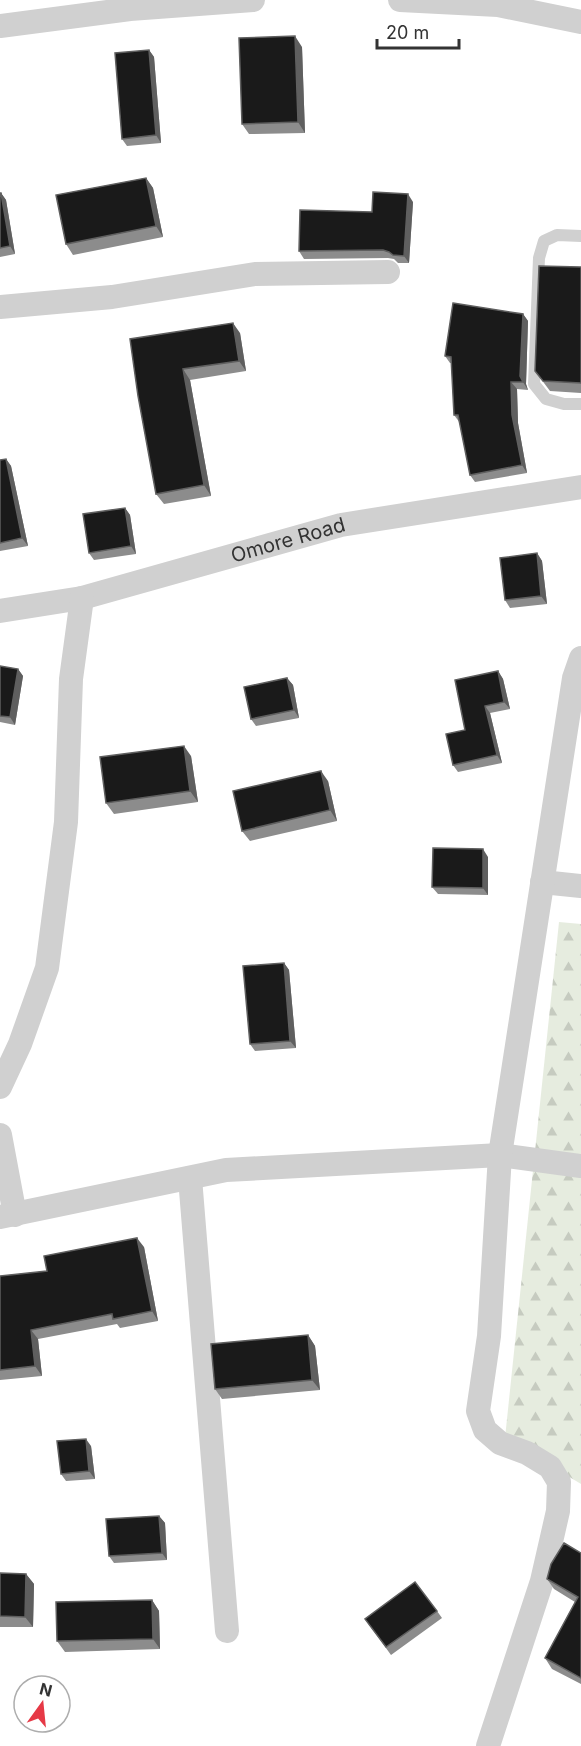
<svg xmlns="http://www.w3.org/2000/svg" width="581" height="1746" viewBox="0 0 581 1746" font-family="Inter,sans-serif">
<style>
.forest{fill:url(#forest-firs)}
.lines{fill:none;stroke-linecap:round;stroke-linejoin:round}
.lane{stroke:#d0d0d0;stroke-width:12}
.street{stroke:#d0d0d0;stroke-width:24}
.wall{fill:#8c8c8c}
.shaded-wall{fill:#5f5f5f}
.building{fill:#1a1a1a;stroke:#5f5f5f;stroke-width:1.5}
.labels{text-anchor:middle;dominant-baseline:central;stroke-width:6;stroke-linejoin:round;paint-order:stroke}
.street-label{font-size:20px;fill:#333;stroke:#fff}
</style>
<defs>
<pattern id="forest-firs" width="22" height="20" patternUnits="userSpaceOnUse" patternTransform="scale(1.5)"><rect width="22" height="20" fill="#e6ecdf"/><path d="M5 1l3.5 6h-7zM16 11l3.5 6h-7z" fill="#c6cbc0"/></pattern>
</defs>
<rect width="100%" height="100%" fill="#fff"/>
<path class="forest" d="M 559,922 L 581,924 L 581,1484 L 505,1438 Z"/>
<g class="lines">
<path class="lane" d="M 581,236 L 557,235 L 544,241 L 539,258 L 534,384 L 546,399 L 564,404 L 581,404"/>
<g class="street">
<path d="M 400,0 L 498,5 L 581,22"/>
<path d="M 0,26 L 130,9 L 253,0"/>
<path d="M 0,307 L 112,297 L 255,274 L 388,272"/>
<path id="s1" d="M 0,611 L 82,598 L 341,525 L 581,487"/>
<path d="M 542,882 L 581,886"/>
<path d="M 0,1087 L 20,1044 L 47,968 L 66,822 L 71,679 L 82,598"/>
<path d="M 0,1135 L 15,1215"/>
<path d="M 190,1178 L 227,1631"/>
<path d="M 0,1217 L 226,1170 L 500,1155 L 581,1166"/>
<path d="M 488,1746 L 542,1581 L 558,1511 L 559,1482 L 550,1467 L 527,1453 L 500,1443 L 485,1430 L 478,1411 L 489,1336 L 500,1155 L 574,678 L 581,658"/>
</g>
</g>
<path class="wall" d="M 302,47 L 305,133 L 249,134 L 242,124 Z
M 149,50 L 154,57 L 161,143 L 127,146 L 122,139 Z
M 146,178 L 153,188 L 163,237 L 73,255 L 66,244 Z
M 0,193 L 1,193 L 6,200 L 15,254 L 0,257 Z
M 413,202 L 409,263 L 398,263 L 394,259 L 388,258 L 304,259 L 299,251 L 372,212 Z
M 581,267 L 581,393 L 550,391 L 535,371 Z
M 523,314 L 528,321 L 526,384 L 528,390 L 517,389 L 518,423 L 527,473 L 475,482 L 470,475 L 460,423 L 454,415 L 452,363 L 450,363 L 445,356 Z
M 240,333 L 246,371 L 190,380 L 211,496 L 164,504 L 156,494 L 138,396 Z
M 6,459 L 11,466 L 28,546 L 0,551 L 0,460 Z
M 125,508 L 130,515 L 136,554 L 94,560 L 89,553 Z
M 537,553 L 542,561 L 547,604 L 510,608 L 505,600 Z
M 0,666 L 18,669 L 23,676 L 15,725 L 0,722 Z
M 498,671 L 503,679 L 510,709 L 490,713 L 502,763 L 458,772 L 453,765 L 465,730 Z
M 287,678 L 293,685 L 299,718 L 256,726 L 251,719 Z
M 191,756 L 198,802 L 114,814 L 106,803 Z
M 328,781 L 337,821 L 250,841 L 242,831 Z
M 488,857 L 488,895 L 438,894 L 432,887 Z
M 284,963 L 289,970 L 296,1048 L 255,1051 L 250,1044 Z
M 144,1247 L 158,1321 L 120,1328 L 117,1324 L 38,1339 L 42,1376 L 0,1380 L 0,1276 L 47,1271 Z
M 308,1335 L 315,1346 L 320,1390 L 222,1399 L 215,1389 Z
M 91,1446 L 95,1479 L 66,1481 L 61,1474 Z
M 159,1516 L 165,1523 L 167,1560 L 114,1563 L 109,1556 Z
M 581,1553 L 581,1684 L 552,1669 L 545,1658 L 575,1602 L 554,1589 L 547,1579 Z
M 0,1573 L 26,1574 L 34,1584 L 33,1627 L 0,1627 Z
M 152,1600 L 159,1611 L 160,1649 L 65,1652 L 57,1641 Z
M 437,1611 L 442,1618 L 391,1655 L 365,1619 Z"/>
<path class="shaded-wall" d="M 295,36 L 302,47 L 305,133 L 298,122 Z
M 149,50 L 154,57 L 161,143 L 156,135 Z
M 146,178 L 153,188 L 163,237 L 156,226 Z
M 1,193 L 6,200 L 15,254 L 10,246 Z
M 408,194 L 413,202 L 409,263 L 404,256 Z
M 523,314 L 528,321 L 526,384 L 528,390 L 523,382 L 520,376 Z
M 233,323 L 240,333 L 246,371 L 239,361 Z
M 183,369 L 190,380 L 211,496 L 204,485 Z
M 511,382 L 517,389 L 518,423 L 527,473 L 522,465 L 512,415 Z
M 6,459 L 11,466 L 28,546 L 22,538 Z
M 125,508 L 130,515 L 136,554 L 131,546 Z
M 537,553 L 542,561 L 547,604 L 541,596 Z
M 18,669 L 23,676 L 15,725 L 10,717 Z
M 498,671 L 503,679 L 510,709 L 504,702 Z
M 287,678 L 293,685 L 299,718 L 294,710 Z
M 485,706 L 490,713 L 502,763 L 497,755 Z
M 184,746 L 191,756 L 198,802 L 190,791 Z
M 321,771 L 328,781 L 337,821 L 330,810 Z
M 483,849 L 488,857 L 488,895 L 483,888 Z
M 284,963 L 289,970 L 296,1048 L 290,1041 Z
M 137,1238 L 144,1247 L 158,1321 L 152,1311 Z
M 31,1330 L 38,1339 L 42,1376 L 35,1366 Z
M 308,1335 L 315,1346 L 320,1390 L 312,1380 Z
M 86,1439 L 91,1446 L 95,1479 L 89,1471 Z
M 159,1516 L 165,1523 L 167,1560 L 162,1553 Z
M 26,1574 L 34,1584 L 33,1627 L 25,1617 Z
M 152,1600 L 159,1611 L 160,1649 L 153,1639 Z"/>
<path class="building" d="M 295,36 L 298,122 L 242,124 L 239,38 Z
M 149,50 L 156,135 L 122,139 L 115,53 Z
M 146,178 L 156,226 L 66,244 L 56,195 Z
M 373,192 L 408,194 L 404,256 L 393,255 L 389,252 L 383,250 L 299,251 L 300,210 L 372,212 Z
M 0,193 L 1,193 L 10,246 L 0,248 Z
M 539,266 L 581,267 L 581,383 L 543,381 L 535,371 Z
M 453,303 L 523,314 L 520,376 L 523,382 L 511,382 L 512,415 L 522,465 L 470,475 L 458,415 L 454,415 L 451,357 L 445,356 Z
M 233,323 L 239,361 L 183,369 L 204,485 L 156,494 L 138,396 L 130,339 Z
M 6,459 L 22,538 L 0,543 L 0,460 Z
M 125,508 L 131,546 L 89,553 L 83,514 Z
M 537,553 L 541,596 L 505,600 L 500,558 Z
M 0,666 L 18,669 L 10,717 L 0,716 Z
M 498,671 L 504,702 L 485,706 L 497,755 L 453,765 L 446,734 L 465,730 L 455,680 Z
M 287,678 L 294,710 L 251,719 L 244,687 Z
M 184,746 L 190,791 L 106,803 L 100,757 Z
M 321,771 L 330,810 L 242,831 L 233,791 Z
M 433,848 L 483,849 L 483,888 L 432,887 Z
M 284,963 L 290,1041 L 250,1044 L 243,966 Z
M 137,1238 L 152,1311 L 113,1319 L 112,1314 L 31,1330 L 35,1366 L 0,1370 L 0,1276 L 47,1271 L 44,1256 Z
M 308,1335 L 312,1380 L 215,1389 L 211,1344 Z
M 86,1439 L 89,1471 L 61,1474 L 57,1441 Z
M 159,1516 L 162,1553 L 109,1556 L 106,1519 Z
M 564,1543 L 581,1553 L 581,1678 L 545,1658 L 578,1597 L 547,1579 L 551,1564 Z
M 0,1573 L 26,1574 L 25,1617 L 0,1616 Z
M 415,1582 L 437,1611 L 386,1647 L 365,1619 Z
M 152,1600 L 153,1639 L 57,1641 L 56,1602 Z"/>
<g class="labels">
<g class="street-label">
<text stroke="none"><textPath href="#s1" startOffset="297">Omore Road</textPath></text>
</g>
</g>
<g transform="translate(42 1704) rotate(15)"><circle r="28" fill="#ffffff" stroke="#adadad" stroke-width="1.5"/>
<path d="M0-4.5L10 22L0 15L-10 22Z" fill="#e63946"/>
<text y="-9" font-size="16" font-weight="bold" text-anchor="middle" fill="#333333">N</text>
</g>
<path d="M377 39v9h82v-9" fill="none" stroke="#333333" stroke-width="3"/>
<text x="386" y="39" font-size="18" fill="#333333" stroke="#ffffff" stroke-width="4.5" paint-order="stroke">20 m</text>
</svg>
